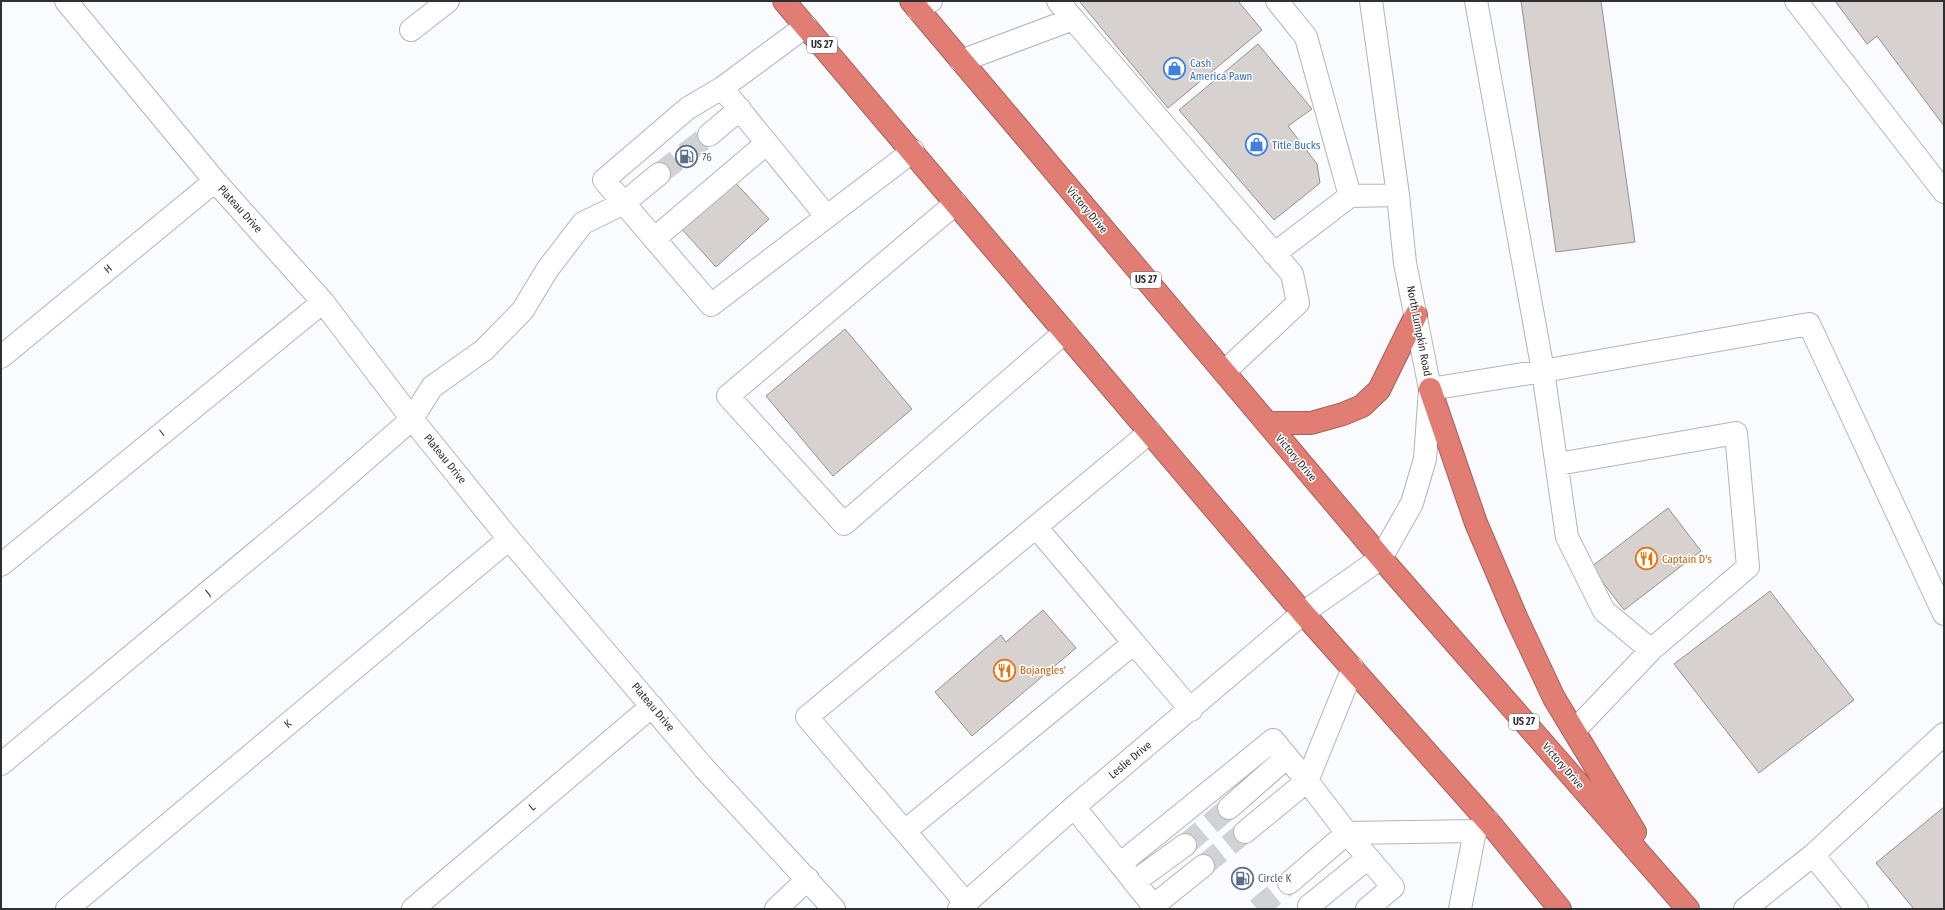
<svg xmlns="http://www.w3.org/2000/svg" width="1945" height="910" viewBox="0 0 1945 910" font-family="'Fira Sans Condensed',sans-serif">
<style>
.building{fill:#d7d1d0;stroke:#96918f}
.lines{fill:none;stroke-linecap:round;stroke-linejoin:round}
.minor-tunnel{stroke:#d1d2d6;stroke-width:22;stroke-dasharray:22 11;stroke-linecap:butt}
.minor-casing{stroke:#b2b4b8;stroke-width:24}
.highway-casing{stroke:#a3625c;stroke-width:24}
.minor{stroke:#fff;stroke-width:22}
.highway{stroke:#e17d73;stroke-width:22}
.labels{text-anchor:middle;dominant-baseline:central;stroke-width:3;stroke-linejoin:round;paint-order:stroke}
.shield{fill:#fff;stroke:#6d6e6f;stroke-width:1}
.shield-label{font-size:10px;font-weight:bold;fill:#2f3031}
.shop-label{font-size:11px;fill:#366cbe;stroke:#fff;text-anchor:start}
.service-label{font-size:11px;fill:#4e5e75;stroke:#fff;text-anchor:start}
.street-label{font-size:11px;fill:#2f3031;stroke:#fff}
.food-label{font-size:11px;fill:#c56008;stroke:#fff;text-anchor:start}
</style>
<rect width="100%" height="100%" fill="#fafbff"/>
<path class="building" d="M 1079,1 L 1238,1 L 1262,30 L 1168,108 Z
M 1521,1 L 1601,1 L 1635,242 L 1556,252 Z
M 1835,1 L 1944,1 L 1944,126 L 1877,36 L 1867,44 Z
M 1258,44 L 1312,109 L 1288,126 L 1317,164 L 1320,183 L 1274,220 L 1179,110 Z
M 731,178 L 769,219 L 716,267 L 678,225 Z
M 845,329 L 912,409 L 833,476 L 766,396 Z
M 1668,508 L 1701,551 L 1624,610 L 1591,567 Z
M 1770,591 L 1854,700 L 1759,773 L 1674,664 Z
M 1043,610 L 1076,648 L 972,736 L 935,692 L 1001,635 L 1006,642 Z
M 1944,807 L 1944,909 L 1914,909 L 1876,863 Z"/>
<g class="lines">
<path class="minor-tunnel" d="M 659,174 L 709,135
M 1185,845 L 1229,808
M 1203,866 L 1245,832
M 1257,909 L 1289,883"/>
<defs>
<path id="minor" d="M 66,1 L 215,181 L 323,302 L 412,419 L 509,539 L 704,768 L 834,909
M 1058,1 L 1073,19
M 1277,1 L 1306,37 L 1350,196
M 1796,1 L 1944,192
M 918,10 L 931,1
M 806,26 L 722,88 L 688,108 L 604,180 L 711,305 L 913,151
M 411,30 L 448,1
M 961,61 L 1073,19 L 1292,274 L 1298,303 L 1224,372
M 722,88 L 827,217
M 709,135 L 740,109
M 956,203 L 728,396 L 844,524 L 1065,332
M 654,239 L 767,143
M 1274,254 L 1350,196 L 1398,195
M 1,357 L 215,181
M 1430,389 L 1543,371 L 1476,1
M 1558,464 L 1736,433 L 1748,567 L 1651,650
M 1036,527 L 1134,643
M 1,565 L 323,302
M 1353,668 L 1307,781 L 1347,833 L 1475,831 L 1488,821
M 1574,731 L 1651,650 L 1604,611 L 1567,537 L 1543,371 L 1809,324 L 1944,614
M 1,764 L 318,501 L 412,419 L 432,387 L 484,350 L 523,310 L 547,270 L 583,223 L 624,203 L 659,174
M 1074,807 L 1120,864
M 1229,808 L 1287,757
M 905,831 L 1134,643 L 1191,710
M 1813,855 L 1944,734
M 1134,882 L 1185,845
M 1289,883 L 1347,833 L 1393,887 L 1367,909
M 966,903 L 807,717 L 1150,432
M 1153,906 L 1203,866
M 1309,906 L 1368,858
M 67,909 L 509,539
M 413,909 L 652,706
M 776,909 L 808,879
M 959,909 L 1074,807 L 1303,613 L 1381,558 L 1412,503 L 1425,459 L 1430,389 L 1405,263 L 1398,195 L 1371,1
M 1156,909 L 1120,864 L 1273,740 L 1307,781 L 1245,832
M 1460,909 L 1475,831
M 1745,909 L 1813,855 L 1857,909"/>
<path id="highway" d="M 784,1 L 1303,613 L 1493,827 L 1560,909
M 911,1 L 1381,558 L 1688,909
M 1430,389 L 1476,523 L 1516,617 L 1554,698 L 1635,832
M 1267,423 L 1311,423 L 1343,414 L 1362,406 L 1379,390 L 1416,315"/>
</defs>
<use href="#minor" class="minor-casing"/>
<use href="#highway" class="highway-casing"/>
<use href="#minor" class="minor"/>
<use href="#highway" class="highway"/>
</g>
<defs>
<symbol id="shop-ring" viewBox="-11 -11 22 22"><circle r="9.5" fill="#fff" stroke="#3f7fe0" stroke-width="1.5"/><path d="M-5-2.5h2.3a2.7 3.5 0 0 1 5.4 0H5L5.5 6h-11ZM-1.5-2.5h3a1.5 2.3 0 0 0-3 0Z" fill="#3f7fe0"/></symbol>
<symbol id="fuel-ring" viewBox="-11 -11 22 22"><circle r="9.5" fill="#fff" stroke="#5c6f8a" stroke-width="1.5"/><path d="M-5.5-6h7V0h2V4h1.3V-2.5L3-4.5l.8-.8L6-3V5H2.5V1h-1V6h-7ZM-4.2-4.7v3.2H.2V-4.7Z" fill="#5c6f8a"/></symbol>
<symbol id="restaurant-ring" viewBox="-11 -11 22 22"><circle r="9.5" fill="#fff" stroke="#e8710a" stroke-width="1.5"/><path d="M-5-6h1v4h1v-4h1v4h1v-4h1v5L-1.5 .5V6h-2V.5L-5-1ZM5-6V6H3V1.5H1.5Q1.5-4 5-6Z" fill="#e8710a"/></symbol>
</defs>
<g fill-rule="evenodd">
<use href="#shop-ring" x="1162" y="56" width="25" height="25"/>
<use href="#shop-ring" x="1244" y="132" width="25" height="25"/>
<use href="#fuel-ring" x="674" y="144" width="25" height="25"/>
<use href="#restaurant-ring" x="1634" y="546" width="25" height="25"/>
<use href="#restaurant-ring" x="992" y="658" width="25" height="25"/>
<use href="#fuel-ring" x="1230" y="866" width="25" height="25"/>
</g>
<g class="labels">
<g class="shield">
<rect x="807" y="37" width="30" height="16" rx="3"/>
<rect x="1131" y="272" width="30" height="16" rx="3"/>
<rect x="1509" y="714" width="30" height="16" rx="3"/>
</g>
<g class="shield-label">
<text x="822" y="45">US 27</text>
<text x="1146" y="280">US 27</text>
<text x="1524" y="722">US 27</text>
</g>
<g class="shop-label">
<text x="1190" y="63">Cash<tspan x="1190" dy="13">America Pawn</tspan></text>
<text x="1272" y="145">Title Bucks</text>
</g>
<g class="service-label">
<text x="702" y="157">76</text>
<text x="1258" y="878">Circle K</text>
</g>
<g class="street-label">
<text transform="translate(240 209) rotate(48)">Plateau Drive</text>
<text transform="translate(1087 210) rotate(50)">Victory Drive</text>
<text transform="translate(108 269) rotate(-40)">H</text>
<text transform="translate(1419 331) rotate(79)">North Lumpkin Road</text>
<text transform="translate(162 433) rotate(-39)">I</text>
<text transform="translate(1296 458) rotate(50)">Victory Drive</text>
<text transform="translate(445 459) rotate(51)">Plateau Drive</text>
<text transform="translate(208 593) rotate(-40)">J</text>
<text transform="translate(653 707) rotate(50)">Plateau Drive</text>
<text transform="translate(288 724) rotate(-40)">K</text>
<text transform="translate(1130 760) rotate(-40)">Leslie Drive</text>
<text transform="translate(1563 766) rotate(49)">Victory Drive</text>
<text transform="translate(532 807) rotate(-40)">L</text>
</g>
<g class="food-label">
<text x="1662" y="559">Captain D's</text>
<text x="1020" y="670">Bojangles'</text>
</g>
</g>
<rect width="1945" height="910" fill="none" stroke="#2f3031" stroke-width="4"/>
</svg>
